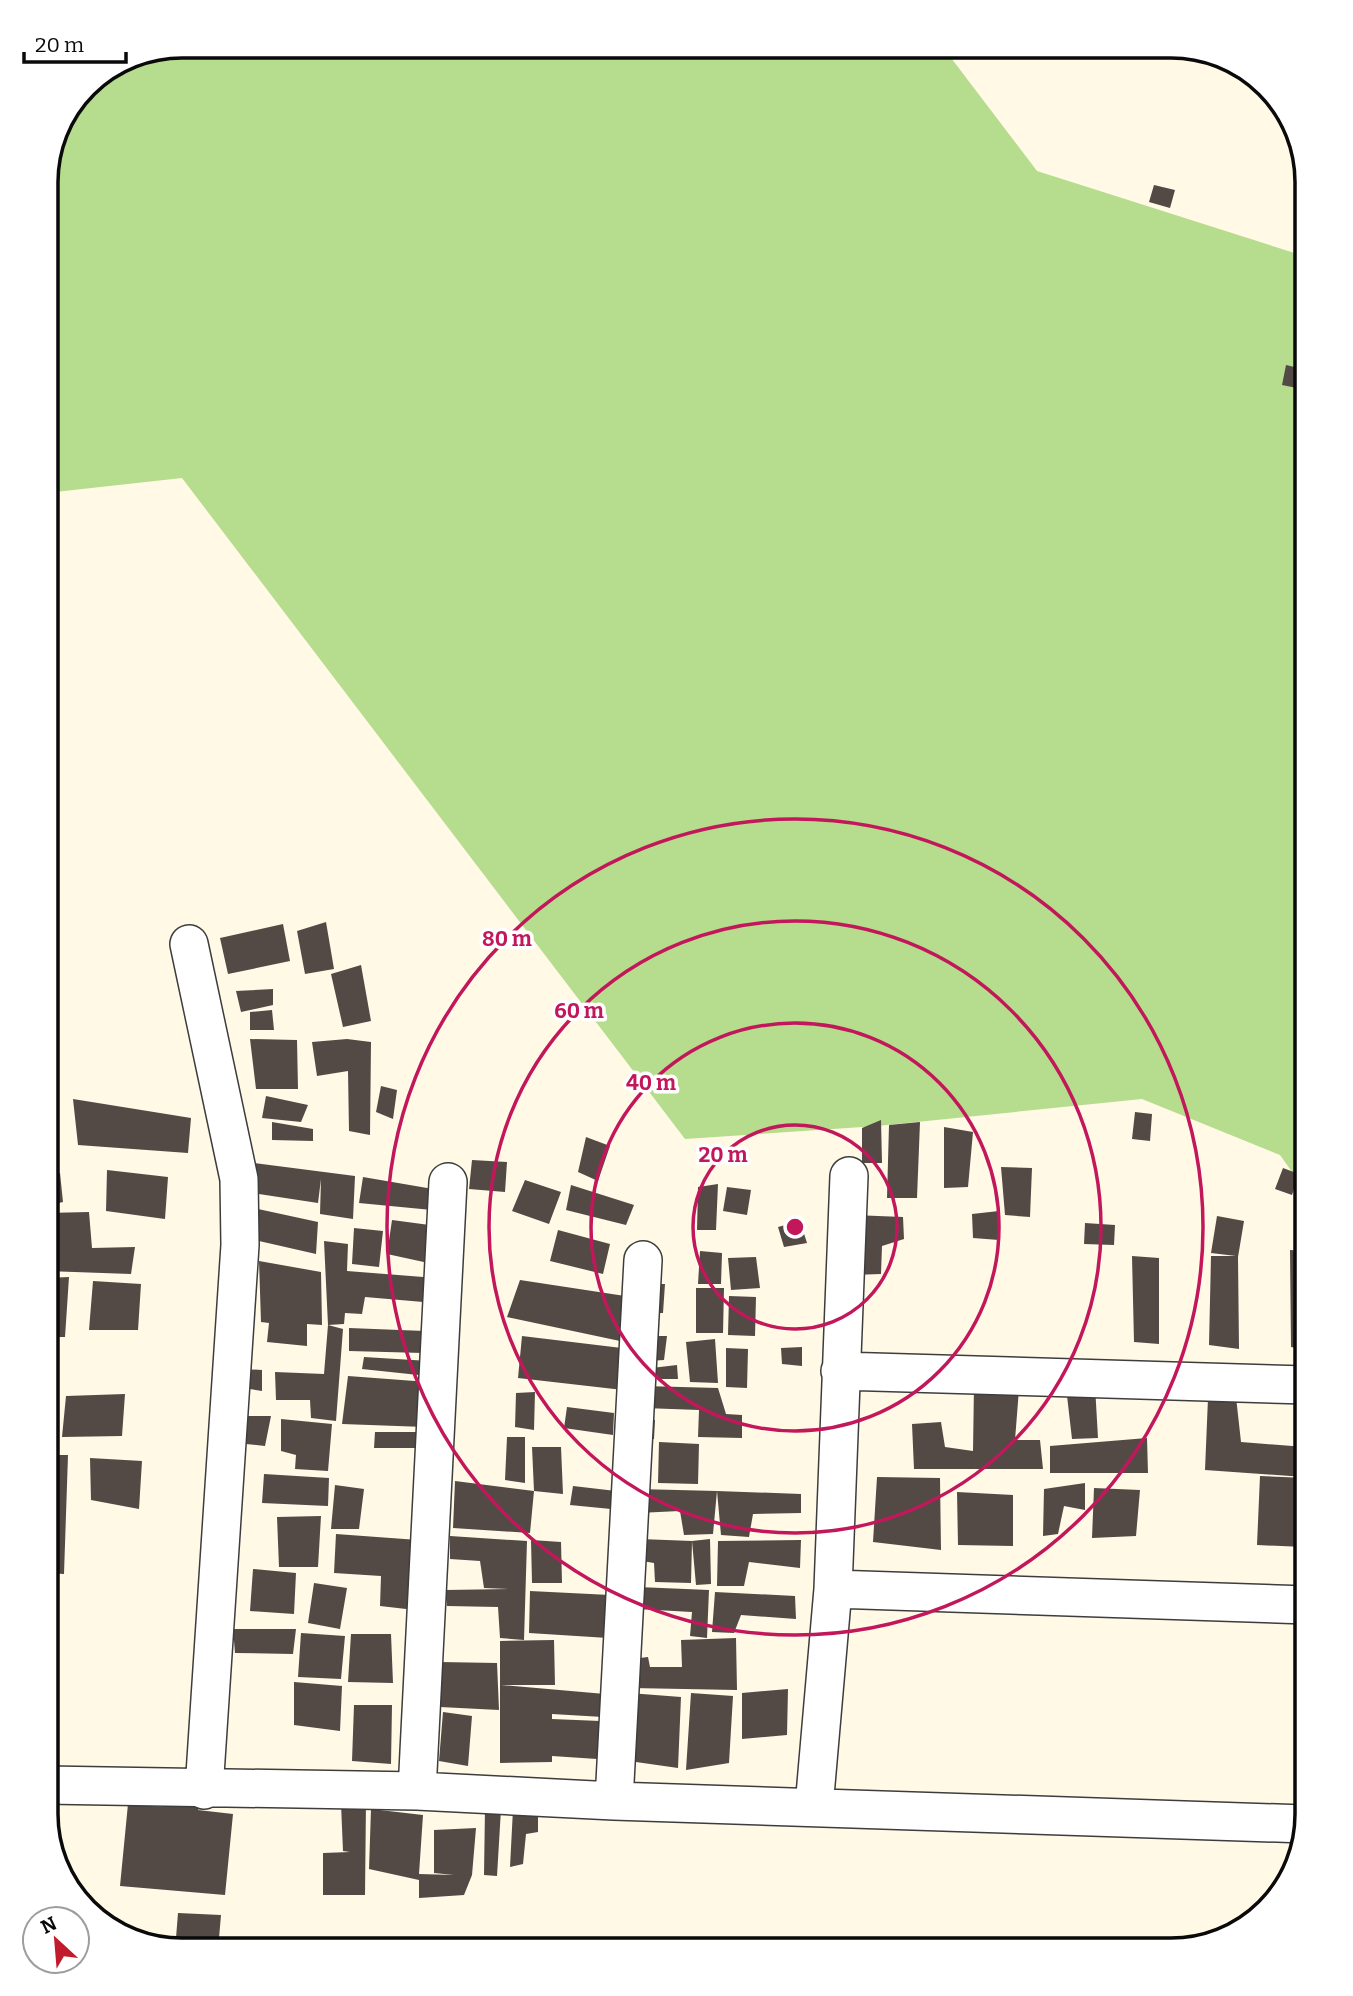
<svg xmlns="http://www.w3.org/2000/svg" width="1353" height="1996" viewBox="0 0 1353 1996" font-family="Bitter,serif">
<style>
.forest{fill:#b6dc8d}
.building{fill:#534a46}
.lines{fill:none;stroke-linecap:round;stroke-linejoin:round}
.minor-casing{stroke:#3d3d3d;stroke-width:40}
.minor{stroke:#fff;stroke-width:37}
.ring{fill:none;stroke:#c2185b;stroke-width:3.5}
.rim{fill:none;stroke:#0a0a0a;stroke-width:3.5}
.centre{fill:#c2185b;stroke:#fff;stroke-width:3.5}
.ring-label{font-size:21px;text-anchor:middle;font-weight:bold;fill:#c2185b;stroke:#fff;stroke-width:7;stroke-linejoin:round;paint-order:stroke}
</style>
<rect width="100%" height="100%" fill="#fff9e6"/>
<path class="forest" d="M 182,46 L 942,46 L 1037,171 L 1307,257 L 1307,1193 L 1280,1155 L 1142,1099 L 877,1126 L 685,1139 L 182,478 L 46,493 L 46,173 L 56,129 L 86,85 L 130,56 Z"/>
<path class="building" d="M 1154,185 L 1175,190 L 1170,208 L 1149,202 Z
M 1286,365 L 1307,370 L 1302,389 L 1282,385 Z
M 326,922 L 334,969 L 305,974 L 297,931 Z
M 283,924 L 290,961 L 228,974 L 220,938 Z
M 361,965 L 371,1021 L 343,1027 L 331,974 Z
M 273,989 L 273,1005 L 241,1012 L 236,991 Z
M 272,1010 L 274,1030 L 250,1030 L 250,1012 Z
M 250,1039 L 297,1040 L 298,1089 L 256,1089 Z
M 347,1039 L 371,1042 L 370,1135 L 349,1131 L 348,1071 L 317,1076 L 312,1042 Z
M 381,1086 L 397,1090 L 393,1119 L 376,1112 Z
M 266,1096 L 308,1105 L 301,1122 L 262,1118 Z
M 73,1099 L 191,1118 L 188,1153 L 78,1145 Z
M 1135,1112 L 1152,1114 L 1150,1141 L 1132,1139 Z
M 881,1120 L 882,1163 L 862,1163 L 862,1128 Z
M 272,1122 L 313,1129 L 313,1141 L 272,1140 Z
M 920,1122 L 917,1198 L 887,1198 L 889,1125 Z
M 944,1127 L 973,1132 L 968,1187 L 944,1188 Z
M 586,1137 L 610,1146 L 598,1181 L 578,1172 Z
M 472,1160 L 507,1162 L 505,1192 L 469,1189 Z
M 254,1163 L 355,1176 L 353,1219 L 320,1214 L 321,1179 L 318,1203 L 252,1193 Z
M 1001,1167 L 1032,1168 L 1030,1217 L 1005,1215 Z
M 1283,1168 L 1299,1174 L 1292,1195 L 1275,1189 Z
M 107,1170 L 168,1177 L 165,1219 L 106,1211 Z
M 60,1173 L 63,1202 L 47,1206 L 46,1176 Z
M 363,1177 L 433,1189 L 432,1210 L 359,1203 Z
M 525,1180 L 561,1192 L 549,1224 L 512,1211 Z
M 718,1184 L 716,1230 L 697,1230 L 698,1187 Z
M 571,1185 L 634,1205 L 626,1225 L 566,1210 Z
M 727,1187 L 751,1190 L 747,1215 L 723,1211 Z
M 258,1209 L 318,1222 L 316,1254 L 259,1241 Z
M 999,1211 L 999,1240 L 973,1238 L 972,1214 Z
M 89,1212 L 92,1248 L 135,1247 L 131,1274 L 46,1271 L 46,1213 Z
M 853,1215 L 903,1217 L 904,1239 L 882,1246 L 881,1274 L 852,1275 Z
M 1217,1216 L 1244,1221 L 1238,1257 L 1239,1349 L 1209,1345 L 1211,1256 L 1236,1256 L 1211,1253 Z
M 392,1220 L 437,1226 L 433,1264 L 387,1254 Z
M 800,1221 L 807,1243 L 784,1247 L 778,1227 Z
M 1085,1223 L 1115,1225 L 1114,1245 L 1084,1244 Z
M 354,1228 L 383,1231 L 379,1267 L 352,1264 Z
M 558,1230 L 610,1244 L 603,1274 L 550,1261 Z
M 324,1241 L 348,1244 L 347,1271 L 436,1278 L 435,1303 L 365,1297 L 362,1314 L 345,1313 L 344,1324 L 328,1325 Z
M 1290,1250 L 1307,1251 L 1307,1350 L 1291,1347 Z
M 700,1251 L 722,1253 L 721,1284 L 698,1284 Z
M 1132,1256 L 1159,1258 L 1159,1344 L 1134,1342 Z
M 756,1257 L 760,1288 L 731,1290 L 728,1258 Z
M 259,1261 L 321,1272 L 322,1325 L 307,1324 L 307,1346 L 267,1342 L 269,1323 L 261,1322 Z
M 69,1277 L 65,1337 L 46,1337 L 46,1278 Z
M 520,1280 L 625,1296 L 620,1341 L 507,1317 Z
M 93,1281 L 141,1284 L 138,1330 L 89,1330 Z
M 649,1284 L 665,1284 L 663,1313 L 647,1313 Z
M 696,1288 L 724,1288 L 723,1333 L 696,1333 Z
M 729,1296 L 756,1297 L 755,1336 L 728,1335 Z
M 328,1325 L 343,1329 L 336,1421 L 311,1418 L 310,1400 L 276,1400 L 275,1372 L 324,1374 Z
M 349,1328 L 425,1331 L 423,1353 L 349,1351 Z
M 522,1336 L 630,1349 L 623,1390 L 518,1378 Z
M 646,1336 L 667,1336 L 664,1360 L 648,1361 Z
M 715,1339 L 718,1383 L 690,1382 L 686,1342 Z
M 802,1347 L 802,1366 L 782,1364 L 781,1348 Z
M 726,1348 L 748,1349 L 747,1388 L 726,1387 Z
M 364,1357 L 429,1361 L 428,1376 L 362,1369 Z
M 677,1365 L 678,1379 L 643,1379 L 643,1369 Z
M 243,1369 L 262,1370 L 262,1391 L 244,1388 Z
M 348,1376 L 428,1382 L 425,1427 L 342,1424 Z
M 974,1385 L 1019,1389 L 1015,1440 L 1040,1440 L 1043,1469 L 914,1469 L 912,1424 L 941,1422 L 945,1447 L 973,1451 Z
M 644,1386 L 718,1388 L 726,1414 L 742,1415 L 742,1438 L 698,1437 L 699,1410 L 644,1408 Z
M 1095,1386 L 1098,1438 L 1072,1439 L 1066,1387 Z
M 535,1392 L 534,1430 L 515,1427 L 516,1393 Z
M 125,1394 L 122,1436 L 62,1437 L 66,1396 Z
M 1236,1397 L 1241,1442 L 1305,1447 L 1304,1477 L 1205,1470 L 1208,1398 Z
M 567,1407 L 614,1413 L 613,1435 L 564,1428 Z
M 240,1416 L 271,1416 L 265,1446 L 236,1443 Z
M 641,1418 L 655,1420 L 654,1439 L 640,1437 Z
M 281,1419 L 332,1424 L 328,1471 L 295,1469 L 296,1455 L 281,1451 Z
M 375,1432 L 423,1432 L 423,1448 L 374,1448 Z
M 507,1437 L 525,1437 L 525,1483 L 505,1480 Z
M 1147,1438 L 1148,1473 L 1050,1473 L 1050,1446 Z
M 659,1442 L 699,1444 L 698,1484 L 658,1483 Z
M 532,1447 L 561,1447 L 563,1494 L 534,1491 Z
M 46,1455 L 68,1455 L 64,1574 L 46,1573 Z
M 90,1458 L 142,1461 L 139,1509 L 91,1500 Z
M 264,1474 L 329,1478 L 328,1506 L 262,1503 Z
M 1260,1476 L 1307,1478 L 1304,1547 L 1257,1545 Z
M 877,1477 L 940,1478 L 941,1550 L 873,1542 Z
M 455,1481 L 534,1491 L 530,1533 L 453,1528 Z
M 1085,1483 L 1085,1510 L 1064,1506 L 1058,1534 L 1043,1536 L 1044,1489 Z
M 335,1485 L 364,1489 L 359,1529 L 331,1529 Z
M 573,1486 L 616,1491 L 611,1509 L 570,1505 Z
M 1094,1488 L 1140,1490 L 1136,1536 L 1092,1538 Z
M 637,1489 L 717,1491 L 713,1534 L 684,1535 L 680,1511 L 638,1513 Z
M 717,1491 L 801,1494 L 801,1513 L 753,1514 L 749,1537 L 721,1535 Z
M 957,1492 L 1013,1495 L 1013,1546 L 958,1545 Z
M 321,1516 L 318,1567 L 279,1567 L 277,1517 Z
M 336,1534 L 418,1540 L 415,1610 L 380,1606 L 381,1576 L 334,1573 Z
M 450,1536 L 527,1541 L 524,1640 L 500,1638 L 498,1607 L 447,1606 L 445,1590 L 509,1589 L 484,1588 L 480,1561 L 450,1559 Z
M 640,1539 L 692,1541 L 691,1583 L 655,1582 L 654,1563 L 642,1561 Z
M 710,1539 L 711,1584 L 696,1585 L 692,1541 Z
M 531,1540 L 561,1542 L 562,1583 L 532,1583 Z
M 801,1540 L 800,1568 L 749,1562 L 744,1586 L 717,1586 L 718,1541 Z
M 253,1569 L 296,1573 L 294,1614 L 250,1611 Z
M 314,1583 L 347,1588 L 340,1629 L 308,1623 Z
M 638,1587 L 709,1590 L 707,1638 L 690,1636 L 692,1612 L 637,1609 Z
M 530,1591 L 610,1595 L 608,1638 L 529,1633 Z
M 715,1592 L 795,1596 L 796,1619 L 741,1615 L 734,1633 L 712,1632 Z
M 233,1629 L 296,1629 L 293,1654 L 235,1653 Z
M 301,1633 L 345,1636 L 341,1679 L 298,1677 Z
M 351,1634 L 391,1634 L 393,1683 L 348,1682 Z
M 736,1638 L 737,1690 L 631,1688 L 631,1659 L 648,1657 L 650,1667 L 682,1667 L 681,1640 Z
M 554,1640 L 555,1685 L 501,1685 L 605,1694 L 603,1717 L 552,1714 L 552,1719 L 600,1721 L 597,1759 L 552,1756 L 552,1762 L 500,1763 L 500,1641 Z
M 440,1662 L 497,1663 L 499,1710 L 440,1707 Z
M 294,1682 L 342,1686 L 340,1731 L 294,1725 Z
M 788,1689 L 787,1735 L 742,1739 L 742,1693 Z
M 629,1693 L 681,1697 L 678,1768 L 629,1761 Z
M 691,1693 L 733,1696 L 729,1763 L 686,1770 Z
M 354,1705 L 392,1705 L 391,1764 L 352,1761 Z
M 443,1712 L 472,1716 L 468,1766 L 439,1761 Z
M 164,1799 L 199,1803 L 198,1810 L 233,1814 L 225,1895 L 120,1886 L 128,1804 L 163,1807 Z
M 366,1800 L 365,1895 L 323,1895 L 323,1853 L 350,1852 L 343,1851 L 341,1804 Z
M 485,1808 L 501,1809 L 497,1876 L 484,1875 Z
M 371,1809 L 423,1815 L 419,1874 L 454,1875 L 434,1873 L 434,1830 L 476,1828 L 472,1875 L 464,1895 L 419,1898 L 419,1880 L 369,1869 Z
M 513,1809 L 538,1811 L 538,1832 L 526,1834 L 523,1864 L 510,1867 Z
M 178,1913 L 221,1915 L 218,1950 L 175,1950 Z"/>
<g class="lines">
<defs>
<path id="minor" d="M 189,944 L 239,1179 L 240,1245 L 204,1790
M 840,1371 L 1307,1385
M 833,1589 L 1307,1605
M 46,1785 L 417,1791 L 614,1801 L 1305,1824
M 417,1791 L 448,1182
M 614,1801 L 643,1260
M 814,1807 L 833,1589 L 849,1176"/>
</defs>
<use href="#minor" class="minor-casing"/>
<use href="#minor" class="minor"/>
</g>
<g class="ring">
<circle cx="795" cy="1227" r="102"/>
<circle cx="795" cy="1227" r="204"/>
<circle cx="795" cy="1227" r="306"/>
<circle cx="795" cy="1227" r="408"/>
</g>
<path d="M0 0H1353V1996H0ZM182 58H1171A124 124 0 0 1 1295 182V1814A124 124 0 0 1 1171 1938H182A124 124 0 0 1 58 1814V182A124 124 0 0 1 182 58Z" fill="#fff" fill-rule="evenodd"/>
<path class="rim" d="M182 58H1171A124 124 0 0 1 1295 182V1814A124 124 0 0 1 1171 1938H182A124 124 0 0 1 58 1814V182A124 124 0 0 1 182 58Z"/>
<circle cx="795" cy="1227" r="10" class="centre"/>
<g class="ring-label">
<text x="507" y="946">80 m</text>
<text x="579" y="1018">60 m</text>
<text x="651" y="1090">40 m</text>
<text x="723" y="1162">20 m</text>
</g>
<g transform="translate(56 1940) rotate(334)"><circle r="33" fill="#ffffff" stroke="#9d9d9d" stroke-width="2"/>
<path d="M0-5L12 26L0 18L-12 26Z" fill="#c11b2d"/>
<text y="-10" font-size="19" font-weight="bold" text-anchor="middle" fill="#0a0a0a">N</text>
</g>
<path d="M24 52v10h102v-10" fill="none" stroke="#0a0a0a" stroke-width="3.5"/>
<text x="35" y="52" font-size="21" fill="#0a0a0a" stroke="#ffffff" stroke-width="5" paint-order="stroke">20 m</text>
</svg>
